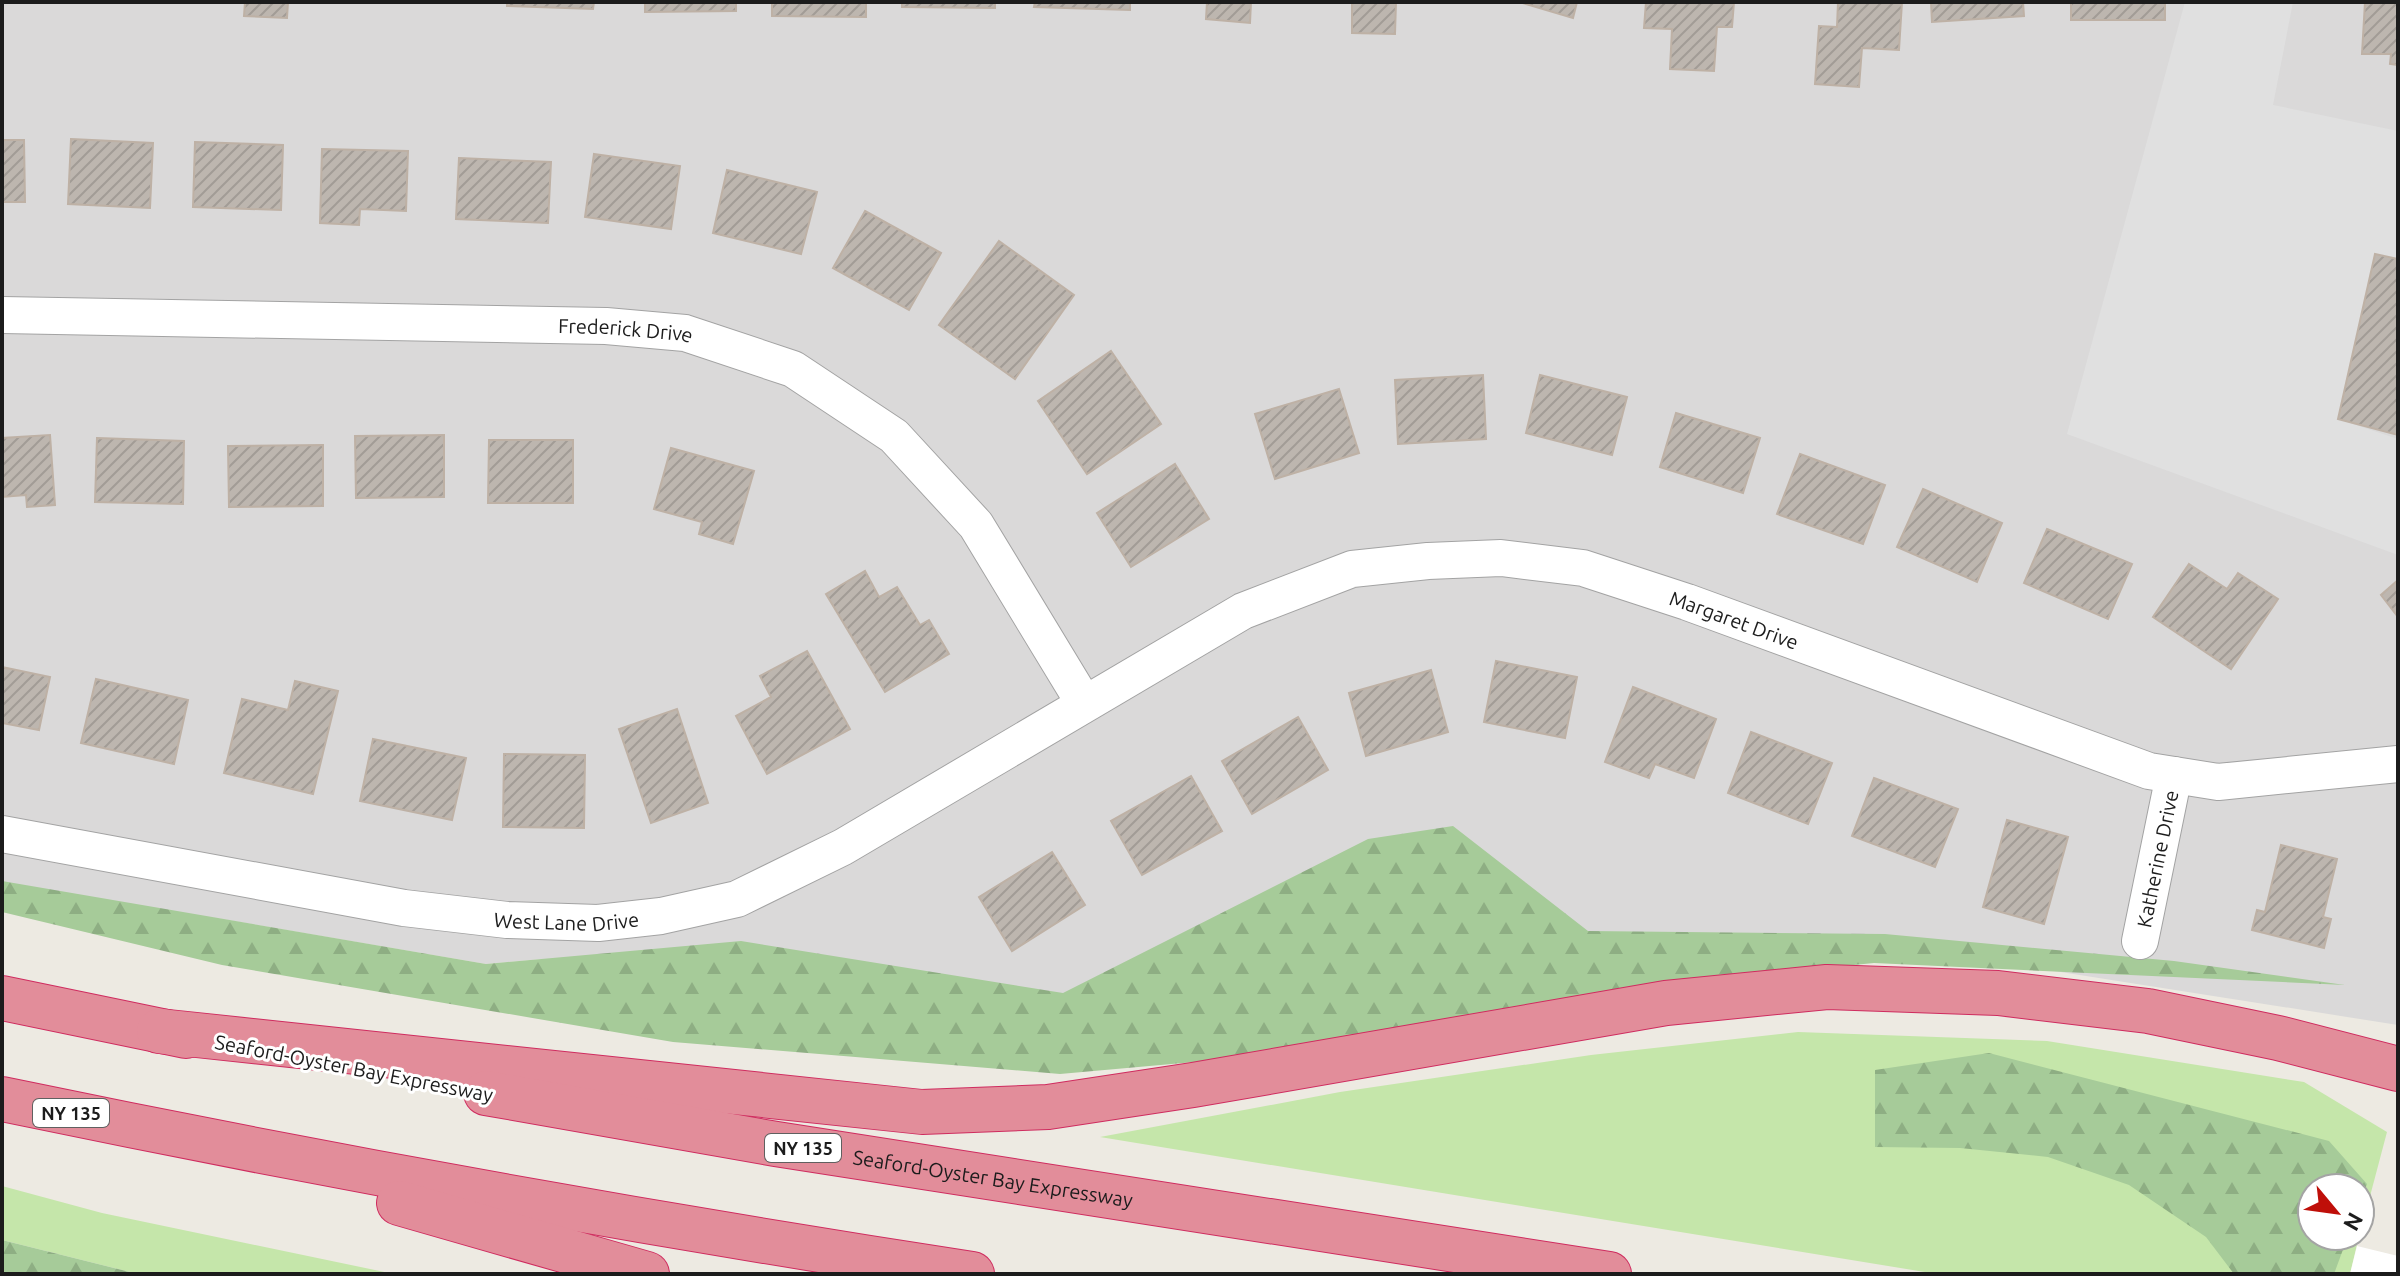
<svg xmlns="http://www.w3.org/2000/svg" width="2400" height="1276" viewBox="0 0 2400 1276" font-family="Ubuntu,sans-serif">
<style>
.residential{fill:#dad9d9}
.grass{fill:#c5e6aa}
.forest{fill:url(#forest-firs)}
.parking{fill:#e0e0e0}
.pier{fill:#fff}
.building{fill:url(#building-hatch);stroke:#beb1a5;stroke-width:2}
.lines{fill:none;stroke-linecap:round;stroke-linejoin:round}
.minor-casing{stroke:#a3a3a3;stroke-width:38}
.motorway-casing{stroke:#cf2c5f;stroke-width:46}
.minor{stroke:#fff;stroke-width:36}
.motorway{stroke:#e28d9a;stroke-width:44}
.labels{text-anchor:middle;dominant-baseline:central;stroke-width:6;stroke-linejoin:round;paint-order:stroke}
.shield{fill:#fff;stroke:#606060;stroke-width:2}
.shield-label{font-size:18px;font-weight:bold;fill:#1c1c1c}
.street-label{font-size:20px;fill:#1c1c1c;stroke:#fff}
</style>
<defs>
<pattern id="forest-firs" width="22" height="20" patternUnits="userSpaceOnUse" patternTransform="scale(2)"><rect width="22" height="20" fill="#a6cb99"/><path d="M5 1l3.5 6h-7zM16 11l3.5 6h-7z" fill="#8eae83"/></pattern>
<pattern id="building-hatch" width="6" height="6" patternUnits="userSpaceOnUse" patternTransform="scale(2)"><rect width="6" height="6" fill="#bdb6af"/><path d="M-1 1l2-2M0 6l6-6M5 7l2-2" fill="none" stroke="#a29c96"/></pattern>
</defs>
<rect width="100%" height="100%" fill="#edeae2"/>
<path class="residential" d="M 2,2 L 2398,2 L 2398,1025 L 1858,940 L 1051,1024 L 541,959 L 486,964 L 222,919 L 2,891 Z"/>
<path class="grass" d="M 1798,1032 L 2047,1041 L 2304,1082 L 2387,1132 L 2360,1234 L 2360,1188 L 2312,1188 L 2312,1236 L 2359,1236 L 2350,1274 L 1937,1274 L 1100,1137 L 1340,1092 L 1591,1055 Z
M 2,1186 L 102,1213 L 394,1274 L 138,1274 L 2,1240 Z"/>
<path class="forest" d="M 1453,826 L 1588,931 L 1885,934 L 2174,961 L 2345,985 L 1874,963 L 1622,988 L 1250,1057 L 1060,1074 L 673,1042 L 222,965 L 2,912 L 2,881 L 486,964 L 741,941 L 1063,993 L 1368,839 Z
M 1989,1053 L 2329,1141 L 2367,1184 L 2360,1204 L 2360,1188 L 2312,1188 L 2312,1236 L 2348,1236 L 2334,1274 L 2234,1274 L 2206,1237 L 2129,1185 L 2048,1157 L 1960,1148 L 1875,1147 L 1875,1070 Z
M 2,1240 L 138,1274 L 2,1274 Z"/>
<path class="parking" d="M 2185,2 L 2293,2 L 2273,105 L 2398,131 L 2398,259 L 2338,419 L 2398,439 L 2398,555 L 2067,434 Z"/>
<path class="pier" d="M 2357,1246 L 2398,1256 L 2398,1274 L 2350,1274 Z"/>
<path class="building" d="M 245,2 L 288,2 L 287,18 L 244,16 Z
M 507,2 L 594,2 L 593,9 L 507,6 Z
M 645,2 L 736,2 L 736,11 L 645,12 Z
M 772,2 L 866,2 L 866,17 L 772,16 Z
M 902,2 L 995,2 L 995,8 L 902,7 Z
M 1035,2 L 1130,2 L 1130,10 L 1034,7 Z
M 1207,2 L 1251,2 L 1250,23 L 1206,19 Z
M 1333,2 L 1396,2 L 1395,34 L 1352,33 L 1352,3 Z
M 1519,2 L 1577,2 L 1573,18 Z
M 1646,2 L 1734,2 L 1732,27 L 1717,27 L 1714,71 L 1670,69 L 1672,29 L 1644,28 Z
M 1838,2 L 1902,2 L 1899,50 L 1862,48 L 1859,87 L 1815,84 L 1819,26 L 1837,27 Z
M 1931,2 L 2023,2 L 2024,16 L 1932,22 Z
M 2071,2 L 2165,2 L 2165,20 L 2071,20 Z
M 2365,2 L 2398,2 L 2398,65 L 2390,64 L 2391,54 L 2362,54 Z
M 71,139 L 153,143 L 150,208 L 68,204 Z
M 2,140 L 24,140 L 25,202 L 2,202 Z
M 195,142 L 283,145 L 281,210 L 193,207 Z
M 322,149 L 408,151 L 406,211 L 360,209 L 359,225 L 320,223 Z
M 594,154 L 680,166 L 671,229 L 585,217 Z
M 459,158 L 551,162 L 548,223 L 456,219 Z
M 727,170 L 817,192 L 801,254 L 713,233 Z
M 865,211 L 941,253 L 909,310 L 833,268 Z
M 999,241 L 1074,295 L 1015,379 L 939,325 Z
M 2375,254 L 2398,259 L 2398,435 L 2338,419 Z
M 1111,351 L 1161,424 L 1087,474 L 1038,401 Z
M 1483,375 L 1486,439 L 1398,444 L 1395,380 Z
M 1540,375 L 1627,397 L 1612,455 L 1526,433 Z
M 1339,389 L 1359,453 L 1275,479 L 1255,414 Z
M 1676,413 L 1760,438 L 1743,493 L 1660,467 Z
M 50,435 L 55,505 L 27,507 L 26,495 L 2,497 L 2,438 Z
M 444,435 L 444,497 L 356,498 L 355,436 Z
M 97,438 L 184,441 L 183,504 L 95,502 Z
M 489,440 L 573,440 L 573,503 L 488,503 Z
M 323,445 L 323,506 L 229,507 L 228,446 Z
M 671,448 L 754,471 L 733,544 L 699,534 L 702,522 L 654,509 Z
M 1800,454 L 1885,485 L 1863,544 L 1777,514 Z
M 1175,464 L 1209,519 L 1131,567 L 1097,513 Z
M 1923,489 L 2002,523 L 1977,582 L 1897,547 Z
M 2047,529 L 2132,564 L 2108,619 L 2024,583 Z
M 2189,564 L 2227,589 L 2238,573 L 2278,599 L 2231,669 L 2153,617 Z
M 865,571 L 879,597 L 897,587 L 920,625 L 929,620 L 949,654 L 885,692 L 826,594 Z
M 2398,580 L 2398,617 L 2381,595 Z
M 807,651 L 850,729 L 767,774 L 736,716 L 771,697 L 760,676 Z
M 1496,661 L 1577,677 L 1565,738 L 1484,722 Z
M 2,667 L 50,677 L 39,730 L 2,723 Z
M 1431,670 L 1448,732 L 1366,756 L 1349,693 Z
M 96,679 L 188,700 L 174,764 L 81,743 Z
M 295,681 L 338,691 L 313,794 L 224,773 L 242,699 L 288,710 Z
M 1633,687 L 1716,719 L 1694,778 L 1655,764 L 1649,778 L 1605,762 Z
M 677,709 L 708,803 L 651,823 L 619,729 Z
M 1298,717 L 1328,770 L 1252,814 L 1222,761 Z
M 1751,732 L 1832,763 L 1808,824 L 1728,793 Z
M 373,739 L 466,758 L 452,820 L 360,801 Z
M 504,754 L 585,755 L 584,828 L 503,827 Z
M 1191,776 L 1222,831 L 1142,875 L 1111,821 Z
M 1874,778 L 1958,809 L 1935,867 L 1852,836 Z
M 2007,820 L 2068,837 L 2044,924 L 1983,907 Z
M 2281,845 L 2337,859 L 2323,917 L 2331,919 L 2324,948 L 2252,930 L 2257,910 L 2265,912 Z
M 1052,852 L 1085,905 L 1012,951 L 979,897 Z"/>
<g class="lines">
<defs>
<g id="minor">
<path id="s1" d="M 2,315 L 606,326 L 685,333 L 793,369 L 894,436 L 976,525 L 1084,703"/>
<path id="s2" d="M 2,834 L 404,908 L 507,920 L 598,923 L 661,916 L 737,899 L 843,847 L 1243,611 L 1352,569 L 1428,561 L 1501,558 L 1583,568 L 1687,602 L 2149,771 L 2218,782 L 2398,764"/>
<path id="s3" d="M 2140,941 L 2174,775"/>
</g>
<g id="motorway">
<path d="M 2,998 L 186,1036"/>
<path d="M 159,1031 L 922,1112 L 1048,1107 L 1193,1085 L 1666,1003 L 1827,987 L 1998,993 L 2148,1011 L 2278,1038 L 2398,1069"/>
<path id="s4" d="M 486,1093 L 776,1144 L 1609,1274"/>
<path d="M 2,1099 C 324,1166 647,1224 972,1274"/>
<path d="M 399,1203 L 647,1274"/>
</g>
</defs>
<use href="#minor" class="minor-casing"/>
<use href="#motorway" class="motorway-casing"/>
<use href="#minor" class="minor"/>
<use href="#motorway" class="motorway"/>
</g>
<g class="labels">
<g class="shield">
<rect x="33" y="1099" width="76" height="28" rx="6"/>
<rect x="765" y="1134" width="76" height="28" rx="6"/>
</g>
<g class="shield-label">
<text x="71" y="1113">NY 135</text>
<text x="803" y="1148">NY 135</text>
</g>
<g class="street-label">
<text stroke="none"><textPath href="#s1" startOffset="624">Frederick Drive</textPath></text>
<text stroke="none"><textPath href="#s2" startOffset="1836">Margaret Drive</textPath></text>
<text stroke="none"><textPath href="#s3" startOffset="84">Katherine Drive</textPath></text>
<text stroke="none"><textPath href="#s2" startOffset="572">West Lane Drive</textPath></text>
<text transform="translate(354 1068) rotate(11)">Seaford-Oyster Bay Expressway</text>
<text stroke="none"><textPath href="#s4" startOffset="514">Seaford-Oyster Bay Expressway</textPath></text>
</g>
</g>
<rect width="2400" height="1276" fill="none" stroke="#1c1c1c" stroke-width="8"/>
<g transform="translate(2336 1212) rotate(119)"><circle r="38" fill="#ffffff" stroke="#a4a4a4" stroke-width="2"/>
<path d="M0-6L14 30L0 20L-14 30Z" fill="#bf0f09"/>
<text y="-12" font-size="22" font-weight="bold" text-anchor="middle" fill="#1c1c1c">N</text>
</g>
</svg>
